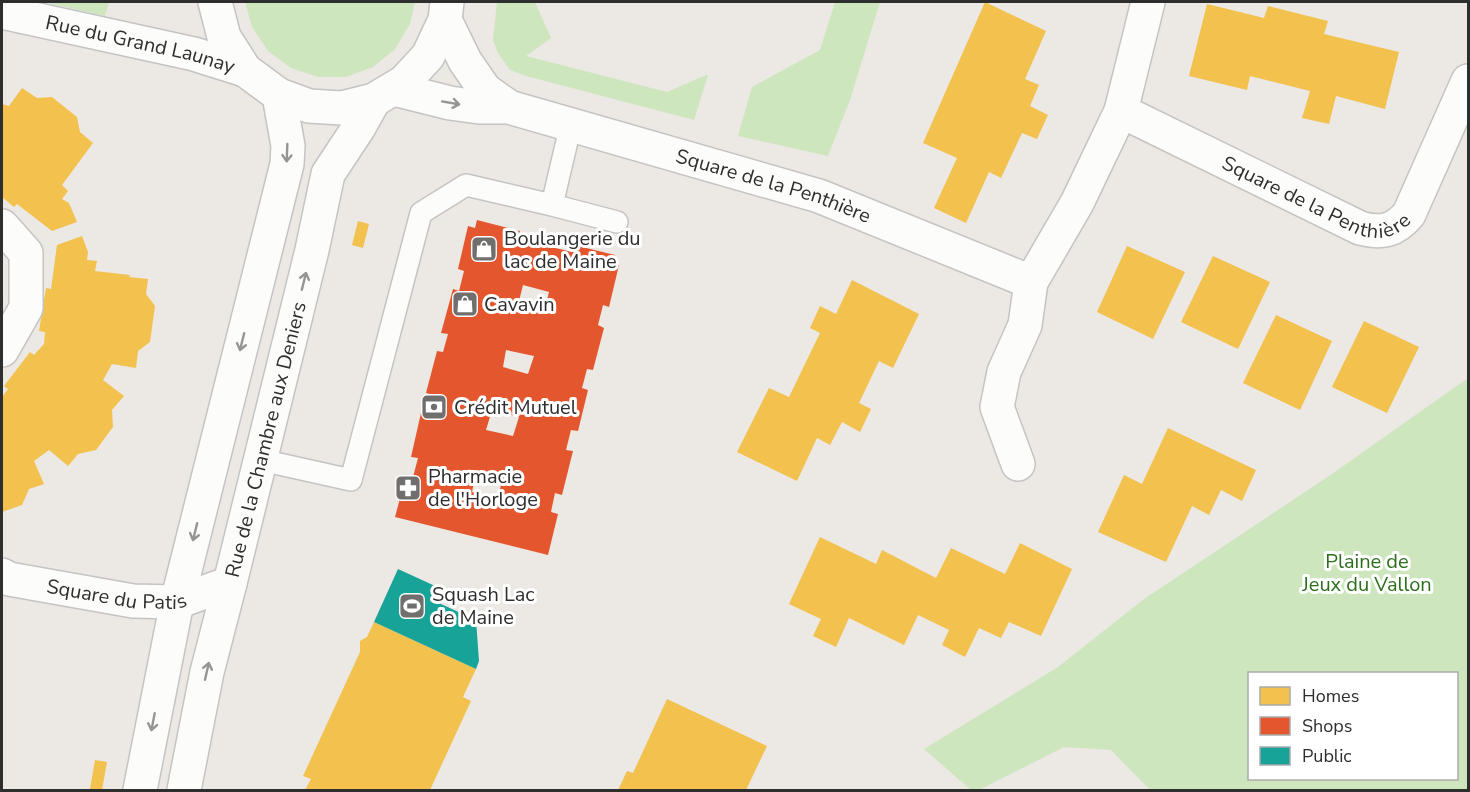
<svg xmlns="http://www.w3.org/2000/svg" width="1470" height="792" viewBox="0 0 1470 792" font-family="'Nunito Sans',sans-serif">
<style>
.green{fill:#cee6be;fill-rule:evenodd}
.homes{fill:#f2c14e}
.shops{fill:#e4572e;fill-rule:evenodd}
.public{fill:#17a398}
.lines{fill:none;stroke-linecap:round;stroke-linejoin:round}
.lane-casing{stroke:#c5c4c5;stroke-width:24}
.street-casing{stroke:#c5c4c5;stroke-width:36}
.secondary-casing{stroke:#c5c4c5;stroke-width:36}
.lane{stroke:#fcfcfb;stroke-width:21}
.street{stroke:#fcfcfb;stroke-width:33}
.secondary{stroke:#fcfcfb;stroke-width:33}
.oneway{stroke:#959594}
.labels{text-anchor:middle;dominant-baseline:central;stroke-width:6;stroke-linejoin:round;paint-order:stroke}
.street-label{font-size:20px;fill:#2e2e2e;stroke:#fff}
.poi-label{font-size:20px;fill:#2e2e2e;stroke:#fff;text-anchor:start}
.park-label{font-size:20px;fill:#2c6e1b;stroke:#fff}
</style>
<rect width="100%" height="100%" fill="#ece8e4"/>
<path class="green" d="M 44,2 L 109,2 L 105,16 Z
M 245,2 L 415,2 L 410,24 L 395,49 L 373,67 L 346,77 L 318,77 L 291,68 L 268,51 L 252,27 Z
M 497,2 L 535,2 L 551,38 L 526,56 L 667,92 L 706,75 L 708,75 L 694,120 L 526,76 L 510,70 L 498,53 L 493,40 Z
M 835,2 L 880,2 L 850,100 L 828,156 L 738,136 L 752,87 L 820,50 Z
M 1468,378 L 1468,790 L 1150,790 L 1111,750 L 1064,747 L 979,790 L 971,790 L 924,749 L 1058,667 L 1144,599 L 1329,476 ZM 1250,674 L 1456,674 L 1456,778 L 1250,778 Z"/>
<path class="homes" d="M 985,2 L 1046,31 L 1025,79 L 1039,85 L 1030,106 L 1048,115 L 1037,139 L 1022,133 L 1001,178 L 989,172 L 966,223 L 934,208 L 957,158 L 923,143 Z
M 1207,4 L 1264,18 L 1268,6 L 1328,21 L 1324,34 L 1399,52 L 1385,109 L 1336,96 L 1329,124 L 1302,118 L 1310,91 L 1250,76 L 1247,90 L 1189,76 Z
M 22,88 L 37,98 L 52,97 L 77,117 L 80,132 L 93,143 L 62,185 L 68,191 L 62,199 L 69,203 L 77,222 L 52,231 L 17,204 L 14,207 L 2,197 L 2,104 L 9,106 Z
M 358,221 L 369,224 L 363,248 L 352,245 Z
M 82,236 L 88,252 L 87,260 L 97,261 L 95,271 L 130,275 L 129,277 L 148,279 L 146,294 L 155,306 L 150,342 L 138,351 L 136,368 L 112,364 L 103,380 L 124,396 L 112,410 L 113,427 L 96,450 L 78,454 L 68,466 L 49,450 L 34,461 L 44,484 L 29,489 L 22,505 L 2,512 L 2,397 L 8,389 L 4,386 L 30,352 L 34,355 L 44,344 L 45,332 L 39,331 L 46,288 L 51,289 L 57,245 Z
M 1127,246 L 1185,272 L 1153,339 L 1097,312 Z
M 1213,256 L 1270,282 L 1238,349 L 1181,322 Z
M 852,280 L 919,314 L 893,368 L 879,361 L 859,403 L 871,409 L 860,432 L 842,422 L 830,445 L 817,438 L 797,481 L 737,452 L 769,388 L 789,397 L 820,333 L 810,328 L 820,306 L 836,314 Z
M 1276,315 L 1332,341 L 1300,410 L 1243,383 Z
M 1364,321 L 1419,347 L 1387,413 L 1332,387 Z
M 1168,428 L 1256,470 L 1242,501 L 1221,490 L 1209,515 L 1192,506 L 1166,562 L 1098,532 L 1124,475 L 1142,484 Z
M 820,537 L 876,564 L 882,550 L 936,578 L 951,548 L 1005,574 L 1020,543 L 1072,569 L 1041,636 L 1009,622 L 1001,638 L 979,628 L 965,657 L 942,645 L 949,630 L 918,615 L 904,645 L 849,618 L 836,647 L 813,636 L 821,619 L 789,604 Z
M 374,622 L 476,669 L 463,697 L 471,701 L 430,790 L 305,790 L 311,779 L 303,776 L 360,652 L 360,641 L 367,637 Z
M 667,699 L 767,746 L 746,790 L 618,790 L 627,771 L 633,773 Z
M 95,760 L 107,762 L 102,790 L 90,789 Z"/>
<path class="shops" d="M 477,220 L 520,231 L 518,239 L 572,252 L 574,245 L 615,255 L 613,264 L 619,265 L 609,307 L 603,305 L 598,325 L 604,328 L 593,370 L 587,369 L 582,388 L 588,390 L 578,431 L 571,430 L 566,450 L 573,451 L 562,495 L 555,493 L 551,512 L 558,514 L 548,555 L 395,517 L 406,476 L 413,477 L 418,458 L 411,457 L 421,413 L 429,415 L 433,395 L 426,393 L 437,351 L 443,352 L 448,334 L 441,333 L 453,289 L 459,291 L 464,271 L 458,269 L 468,226 L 475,228 ZM 523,285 L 549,292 L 544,312 L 518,305 ZM 506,350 L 534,356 L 528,374 L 503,367 ZM 492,410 L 519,417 L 513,436 L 486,430 ZM 476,473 L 502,480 L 498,498 L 472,492 Z"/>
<path class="public" d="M 398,569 L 446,591 L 441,604 L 476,620 L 479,661 L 476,669 L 374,622 Z"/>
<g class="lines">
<defs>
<path id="lane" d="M 571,124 L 552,205 L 617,222
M 261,460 L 351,480 L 421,213 L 466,185 L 552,205"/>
<g id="street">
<path d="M 445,20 L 465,61 L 485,90 L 509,107"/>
<path id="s1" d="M 394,89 L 450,103 L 479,107 L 509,107 L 819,196 L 1031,282 L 1077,203 L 1121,111 L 1148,2"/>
<path id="s2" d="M 1121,111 L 1360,228 C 1381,234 1395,231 1409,214 L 1468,81"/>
<path d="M 2,226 L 26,253 L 26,308 L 2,350"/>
<path d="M 1018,464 L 997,407 L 1004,372 L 1025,325 L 1031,282"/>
<path id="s3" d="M 2,575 L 9,579 L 133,601 L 177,602 L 230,583"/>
</g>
<g id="secondary">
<path d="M 215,2 L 224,37 L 245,70 L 279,95 L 309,106 L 342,108 L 374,100 L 404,82 L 428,56 L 445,20 L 447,2"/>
<path id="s4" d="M 2,12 L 194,54 L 245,70"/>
<path d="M 140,790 L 177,602 L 287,164 L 288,146 L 279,95"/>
<path id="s5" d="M 184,790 L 207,672 L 230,583 L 312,250 L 328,174 L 359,127 L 374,100"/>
</g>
</defs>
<use href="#lane" class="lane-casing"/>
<use href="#street" class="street-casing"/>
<use href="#secondary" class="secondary-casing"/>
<use href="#lane" class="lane"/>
<use href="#street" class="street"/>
<use href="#secondary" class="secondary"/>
</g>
<defs><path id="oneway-shaft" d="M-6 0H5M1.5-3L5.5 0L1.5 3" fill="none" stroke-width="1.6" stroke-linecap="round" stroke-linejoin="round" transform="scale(1.5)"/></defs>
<g class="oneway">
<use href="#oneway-shaft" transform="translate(451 103) rotate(10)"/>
<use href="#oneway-shaft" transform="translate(287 153) rotate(92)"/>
<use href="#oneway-shaft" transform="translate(304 281) rotate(-76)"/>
<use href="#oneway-shaft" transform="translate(242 342) rotate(104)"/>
<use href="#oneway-shaft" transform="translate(195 532) rotate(104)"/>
<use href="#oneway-shaft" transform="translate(207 671) rotate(-77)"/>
<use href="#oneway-shaft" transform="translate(153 722) rotate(101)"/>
</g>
<defs>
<symbol id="shop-square" viewBox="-11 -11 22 22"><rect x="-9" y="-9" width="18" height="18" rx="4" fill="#706f6e" stroke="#fff"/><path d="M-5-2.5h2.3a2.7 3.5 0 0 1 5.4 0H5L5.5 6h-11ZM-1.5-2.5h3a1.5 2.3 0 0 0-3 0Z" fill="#fff"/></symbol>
<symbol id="bank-square" viewBox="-11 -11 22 22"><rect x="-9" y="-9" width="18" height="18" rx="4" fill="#706f6e" stroke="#fff"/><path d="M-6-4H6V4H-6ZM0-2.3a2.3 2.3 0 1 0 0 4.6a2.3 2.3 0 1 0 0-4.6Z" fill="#fff"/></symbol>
<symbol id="pharmacy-square" viewBox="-11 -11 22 22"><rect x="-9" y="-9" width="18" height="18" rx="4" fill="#706f6e" stroke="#fff"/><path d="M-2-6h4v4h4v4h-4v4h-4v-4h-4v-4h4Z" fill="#fff"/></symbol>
<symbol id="stadium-square" viewBox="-11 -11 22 22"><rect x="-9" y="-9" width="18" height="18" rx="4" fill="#706f6e" stroke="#fff"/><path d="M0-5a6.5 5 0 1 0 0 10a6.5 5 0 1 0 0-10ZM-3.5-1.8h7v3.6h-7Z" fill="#fff"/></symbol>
</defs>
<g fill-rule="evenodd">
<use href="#shop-square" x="469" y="234" width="30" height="30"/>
<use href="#shop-square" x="450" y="289" width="30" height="30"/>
<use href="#bank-square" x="419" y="392" width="30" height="30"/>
<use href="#pharmacy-square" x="393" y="473" width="30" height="30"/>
<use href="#stadium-square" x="397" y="591" width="30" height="30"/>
</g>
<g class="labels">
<g class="street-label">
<text stroke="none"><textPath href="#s4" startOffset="142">Rue du Grand Launay</textPath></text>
<text stroke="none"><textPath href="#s2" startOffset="216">Square de la Penthière</textPath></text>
<text stroke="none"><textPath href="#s1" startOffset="393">Square de la Penthière</textPath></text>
<text stroke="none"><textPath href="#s5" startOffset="360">Rue de la Chambre aux Deniers</textPath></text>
<text stroke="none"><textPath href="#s3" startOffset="117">Square du Patis</textPath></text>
</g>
<g class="poi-label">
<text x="504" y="238">Boulangerie du<tspan x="504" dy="23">lac de Maine</tspan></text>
<text x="484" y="304">Cavavin</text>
<text x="454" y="407">Crédit Mutuel</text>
<text x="428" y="476">Pharmacie<tspan x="428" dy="23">de l'Horloge</tspan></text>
<text x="432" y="594">Squash Lac<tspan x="432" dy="23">de Maine</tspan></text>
</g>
<g class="park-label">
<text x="1367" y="561">Plaine de<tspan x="1367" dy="23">Jeux du Vallon</tspan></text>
</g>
</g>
<rect width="1470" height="792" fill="none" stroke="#2e2e2e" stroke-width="6"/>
<rect x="1248" y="672" width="210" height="108" fill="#ffffff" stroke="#ababab" stroke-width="1.5"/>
<rect x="1260" y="687" width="30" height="18" fill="#f2c14e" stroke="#ababab" stroke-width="1.5"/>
<text x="1302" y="702" font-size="18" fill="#2e2e2e">Homes</text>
<rect x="1260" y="717" width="30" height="18" fill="#e4572e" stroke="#ababab" stroke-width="1.5"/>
<text x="1302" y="732" font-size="18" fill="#2e2e2e">Shops</text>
<rect x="1260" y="747" width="30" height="18" fill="#17a398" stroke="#ababab" stroke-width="1.5"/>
<text x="1302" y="762" font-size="18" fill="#2e2e2e">Public</text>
</svg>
